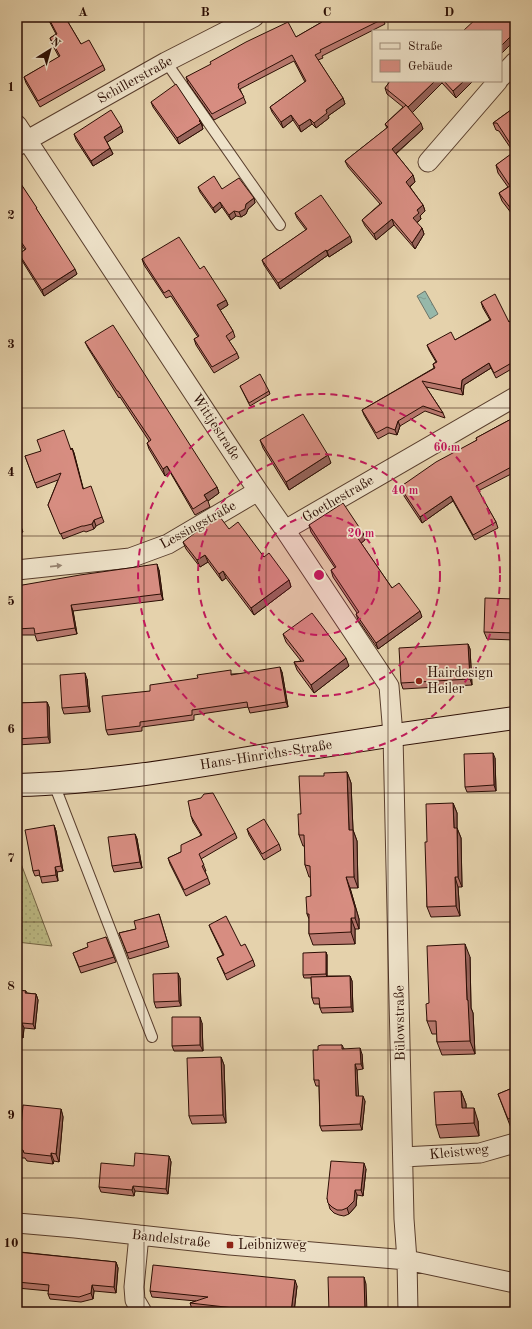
<svg xmlns="http://www.w3.org/2000/svg" width="532" height="1329" viewBox="0 0 532 1329" font-family="'Old Standard TT',serif">
<style>
.grass{fill:url(#grass-dots);stroke:#746444}
.water{fill:url(#water-ripples);stroke:#6c7468}
.lines{fill:none;stroke-linecap:round;stroke-linejoin:round}
.lane-casing{stroke:#5a3f2e;stroke-width:12}
.street-casing{stroke:#5a3f2e;stroke-width:21}
.secondary-casing{stroke:#2c0e04;stroke-width:24}
.lane{stroke:#eee2c9;stroke-width:10}
.street{stroke:#eee2c9;stroke-width:19}
.secondary{stroke:#eee2c9;stroke-width:22}
.wall{fill:#b9796f;stroke:#2c0e04}
.shaded-wall{fill:#96635a;stroke:#2c0e04}
.building{fill:#d78d81;stroke:#2c0e04}
.oneway{fill:#978370}
.grid{fill:none;stroke:#2c0e04;stroke-width:1;stroke-opacity:0.55}
.ring{fill:none;stroke:#c2185b;stroke-width:2;stroke-dasharray:7 5}
.poi-dot{fill:#8f2418;stroke:#eee2c9;stroke-width:1.5}
.labels{text-anchor:middle;dominant-baseline:central;stroke-width:3.5;stroke-linejoin:round;paint-order:stroke}
.street-label{font-size:14px;fill:#2c0e04;stroke:#eee2c9}
.poi-label{font-size:14px;fill:#2c0e04;stroke:#eee2c9;text-anchor:start}
.centre{fill:#c2185b;stroke:#eee2c9;stroke-width:2}
.ring-label{font-size:12px;text-anchor:middle;font-weight:bold;fill:#c2185b;stroke:#eee2c9;stroke-width:3.5;stroke-linejoin:round;paint-order:stroke}
.neatline{fill:none;stroke:#2c0e04;stroke-width:1.5}
.grid-label{font-size:13px;text-anchor:middle;font-weight:bold;fill:#2c0e04}
</style>
<defs>
<pattern id="grass-dots" width="8" height="8" patternUnits="userSpaceOnUse"><rect width="8" height="8" fill="#bcba84"/><path d="M2 2h.1M6 6h.1" fill="none" stroke="#a29f70" stroke-width="1.8" stroke-linecap="round"/></pattern>
<pattern id="water-ripples" width="26" height="14" patternUnits="userSpaceOnUse"><rect width="26" height="14" fill="#96b8aa"/><path d="M2 4q2-2 4 0t4 0M15 11q2-2 4 0t4 0" fill="none" stroke="#819d91"/></pattern>
</defs>
<rect width="100%" height="100%" fill="#e5d2ac"/>
<filter id="stains"><feTurbulence type="fractalNoise" baseFrequency=".005" numOctaves="4"/><feColorMatrix values="0 0 0 0 .2 0 0 0 0 .09 0 0 0 0 .02 0 0 0 .5 -.17"/></filter>
<radialGradient id="worn" r=".72"><stop offset=".6" stop-color="#630" stop-opacity="0"/><stop offset="1" stop-color="#630" stop-opacity=".3"/></radialGradient>
<path class="grass" d="M 17,853 L 52,946 L 17,942 Z"/>
<path class="water" d="M 425,291 L 438,314 L 430,319 L 417,296 Z"/>
<g class="lines">
<defs>
<path id="lane" d="M 166,62 L 280,225
M 54,784 L 152,1037"/>
<path id="street" d="M 501,77 L 515,62
M 17,125 L 258,491 L 285,530 L 389,686 L 393,735 L 404,1219 L 407,1260 L 408,1312
M 17,146 L 166,62 L 254,17
M 428,162 L 498,81
M 285,530 L 515,397
M 17,570 L 130,558 L 168,544 L 258,491
M 403,1157 L 480,1153 L 515,1143
M 17,1223 L 75,1228 L 230,1245 L 407,1260 L 515,1283
M 139,1235 L 134,1287 L 135,1300 L 142,1312"/>
<path id="secondary" d="M 17,785 C 103,783 188,768 272,754 C 353,741 434,729 515,718"/>
</defs>
<use href="#lane" class="lane-casing"/>
<use href="#street" class="street-casing"/>
<use href="#secondary" class="secondary-casing"/>
<use href="#lane" class="lane"/>
<use href="#street" class="street"/>
<use href="#secondary" class="secondary"/>
</g>
<path class="wall" d="M 47,17 L 65,17 L 81,44 L 103,65 L 105,70 L 40,107 L 26,83 L 24,77 L 59,57 L 52,44 L 50,38 L 56,34 Z
M 320,17 L 383,19 L 385,24 L 322,56 L 323,58 L 318,60 L 343,98 L 345,104 L 328,116 L 329,118 L 316,128 L 312,124 L 301,132 L 293,120 L 283,128 L 272,112 L 270,107 L 305,82 L 294,61 L 240,89 L 246,103 L 214,120 L 188,83 L 186,77 L 296,37 L 322,22 Z
M 388,81 L 473,81 L 456,98 L 442,83 L 412,112 L 423,129 L 396,154 L 413,175 L 415,182 L 410,187 L 423,205 L 425,211 L 420,216 L 421,219 L 417,223 L 422,228 L 424,234 L 415,249 L 394,225 L 376,240 L 365,226 L 362,220 L 380,204 L 348,167 L 345,161 L 387,128 L 385,124 L 403,107 L 387,94 L 385,88 L 389,83 Z
M 151,102 L 200,120 L 203,126 L 202,126 L 203,129 L 179,144 L 153,107 Z
M 515,107 L 515,218 L 502,201 L 499,193 L 508,187 L 498,173 L 496,165 L 514,153 L 499,131 L 496,130 L 493,123 Z
M 123,132 L 107,142 L 113,154 L 93,166 L 76,140 L 74,134 Z
M 17,178 L 77,274 L 44,296 L 21,259 L 19,254 L 25,250 L 17,239 Z
M 198,187 L 222,189 L 254,198 L 255,203 L 248,209 L 246,214 L 241,217 L 236,216 L 231,220 L 222,207 L 215,213 L 200,192 Z
M 295,213 L 352,242 L 329,257 L 328,255 L 280,289 L 264,265 L 262,260 L 306,230 L 297,218 Z
M 142,259 L 200,269 L 226,300 L 228,305 L 220,310 L 233,331 L 235,337 L 229,341 L 237,353 L 239,358 L 214,373 L 196,345 L 194,339 L 198,337 L 171,296 L 166,298 L 144,265 Z
M 481,302 L 509,322 L 515,319 L 515,367 L 496,378 L 491,368 L 464,385 L 463,395 L 426,387 L 443,413 L 445,418 L 425,411 L 400,426 L 397,435 L 389,433 L 378,439 L 364,415 L 362,410 L 434,368 L 433,364 L 436,362 L 429,350 L 427,345 L 455,340 L 490,320 L 483,308 Z
M 85,342 L 217,487 L 219,493 L 208,501 L 210,507 L 195,515 L 170,472 L 165,476 L 149,449 L 147,443 L 149,441 L 120,397 L 119,398 L 88,348 Z
M 240,386 L 269,391 L 270,394 L 250,406 Z
M 515,417 L 515,472 L 478,491 L 496,522 L 498,528 L 475,540 L 453,501 L 422,523 L 402,493 L 400,487 L 477,440 L 476,438 Z
M 260,440 L 331,463 L 289,490 L 263,448 Z
M 72,448 L 74,453 L 83,489 L 102,517 L 104,522 L 96,526 L 94,529 L 86,532 L 84,531 L 63,539 L 48,505 L 58,480 L 37,488 L 25,456 L 71,450 Z
M 17,516 L 23,532 L 17,534 Z
M 309,525 L 363,533 L 365,540 L 361,543 L 392,588 L 422,617 L 378,649 L 358,620 L 356,614 L 357,613 L 333,577 L 331,570 L 335,568 L 311,532 Z
M 229,529 L 264,557 L 289,580 L 291,587 L 254,615 L 226,578 L 222,581 L 208,562 L 200,567 L 186,549 L 183,542 Z
M 159,570 L 163,600 L 73,611 L 77,634 L 37,641 L 35,635 L 17,635 L 17,586 Z
M 515,599 L 515,640 L 487,639 L 484,632 Z
M 283,634 L 349,666 L 314,693 L 297,670 L 294,662 L 301,661 L 286,642 Z
M 468,644 L 470,649 L 472,685 L 403,689 L 401,683 Z
M 282,672 L 288,707 L 250,713 L 248,707 L 194,715 L 194,720 L 142,727 L 142,731 L 108,735 L 106,730 L 150,691 L 232,674 Z
M 87,679 L 90,712 L 64,714 L 62,708 Z
M 47,702 L 49,707 L 50,743 L 17,745 L 17,703 Z
M 495,758 L 496,791 L 467,792 L 465,787 Z
M 347,772 L 351,783 L 353,830 L 357,841 L 358,888 L 350,888 L 359,919 L 359,929 L 355,929 L 355,944 L 313,945 L 309,934 L 309,919 L 307,914 L 311,896 L 311,877 L 309,877 L 305,865 L 305,846 L 303,846 L 299,835 L 301,814 L 324,776 Z
M 453,803 L 457,813 L 457,828 L 461,838 L 462,887 L 458,887 L 460,916 L 431,917 L 427,907 L 427,842 Z
M 191,816 L 235,833 L 237,838 L 201,859 L 206,871 L 205,871 L 210,884 L 186,896 L 170,864 L 168,858 L 181,852 L 201,835 L 193,822 Z
M 54,825 L 56,831 L 63,871 L 57,872 L 58,881 L 42,883 L 40,875 L 35,876 L 33,871 Z
M 247,829 L 279,844 L 281,850 L 264,860 L 249,835 Z
M 135,834 L 137,839 L 142,868 L 114,872 L 112,866 Z
M 159,914 L 169,947 L 129,959 L 119,933 L 136,929 Z
M 209,925 L 253,960 L 255,966 L 227,980 L 217,958 L 223,955 L 211,930 Z
M 106,937 L 116,962 L 81,973 L 73,953 L 88,947 Z
M 326,952 L 327,955 L 327,976 L 350,976 L 352,981 L 353,1012 L 322,1013 L 320,1008 L 319,1004 L 314,1004 L 312,998 L 311,978 L 304,978 L 303,975 Z
M 470,957 L 471,1008 L 473,1013 L 475,1054 L 442,1055 L 437,1042 L 437,1034 L 432,1034 L 427,1021 L 429,1003 Z
M 180,978 L 181,1006 L 156,1008 L 154,1002 Z
M 17,990 L 26,991 L 27,993 L 36,994 L 38,1000 L 35,1029 L 24,1028 L 23,1038 L 17,1037 Z
M 202,1023 L 203,1051 L 174,1051 L 172,1046 Z
M 342,1045 L 344,1049 L 362,1054 L 363,1069 L 357,1070 L 358,1096 L 365,1101 L 362,1130 L 322,1131 L 320,1126 L 319,1086 L 316,1086 L 314,1080 L 318,1050 Z
M 221,1057 L 224,1065 L 226,1123 L 192,1124 L 189,1116 Z
M 515,1087 L 515,1126 L 511,1128 L 498,1094 Z
M 461,1091 L 466,1104 L 466,1108 L 478,1121 L 479,1136 L 440,1138 L 436,1125 Z
M 61,1109 L 63,1117 L 59,1162 L 54,1161 L 53,1164 L 27,1161 L 25,1158 L 22,1158 L 19,1150 Z
M 169,1156 L 171,1162 L 168,1194 L 135,1191 L 134,1196 L 101,1192 L 99,1187 L 134,1166 Z
M 366,1169 L 363,1196 L 357,1195 L 356,1206 L 349,1214 L 344,1216 L 339,1215 L 334,1213 L 330,1209 L 327,1198 Z
M 17,1246 L 18,1246 L 20,1252 L 116,1262 L 118,1268 L 116,1293 L 94,1291 L 93,1299 L 81,1302 L 50,1299 L 48,1294 L 49,1291 L 17,1288 Z
M 297,1286 L 294,1312 L 222,1312 L 192,1309 L 190,1303 L 196,1301 L 152,1297 L 150,1291 Z"/>
<path class="shaded-wall" d="M 515,32 L 515,40 L 501,54 L 501,46 Z
M 17,33 L 18,33 L 20,38 L 17,40 Z
M 435,81 L 442,81 L 442,83 L 411,114 L 408,107 Z
M 464,81 L 473,81 L 456,98 L 453,91 Z
M 343,98 L 345,104 L 328,116 L 329,118 L 316,128 L 314,123 L 326,110 Z
M 291,115 L 293,120 L 283,128 L 281,122 Z
M 310,119 L 312,124 L 301,132 L 299,126 Z
M 201,123 L 203,129 L 179,144 L 177,138 Z
M 421,123 L 423,129 L 394,155 L 392,149 Z
M 121,126 L 123,132 L 106,143 L 104,137 Z
M 110,148 L 113,154 L 93,166 L 91,161 Z
M 413,175 L 415,182 L 408,188 L 406,182 Z
M 254,198 L 255,203 L 248,209 L 246,214 L 241,217 L 239,212 L 246,204 Z
M 220,202 L 222,207 L 215,213 L 213,208 Z
M 423,205 L 425,211 L 420,216 L 421,219 L 415,224 L 413,218 L 417,210 Z
M 234,211 L 236,216 L 231,220 L 229,215 Z
M 392,219 L 394,225 L 376,240 L 374,234 Z
M 422,228 L 424,234 L 415,249 L 412,243 Z
M 350,236 L 352,242 L 329,257 L 327,251 Z
M 326,250 L 328,255 L 280,289 L 278,283 Z
M 75,269 L 77,274 L 44,296 L 42,290 Z
M 226,300 L 228,305 L 219,311 L 217,305 Z
M 489,363 L 491,368 L 464,385 L 463,395 L 461,389 L 462,380 Z
M 398,421 L 400,426 L 397,435 L 395,430 Z
M 72,448 L 74,453 L 85,495 L 83,489 Z
M 328,455 L 331,463 L 289,490 L 286,482 Z
M 167,466 L 170,472 L 165,476 L 163,469 Z
M 217,487 L 219,493 L 208,501 L 204,495 Z
M 451,496 L 453,501 L 422,523 L 420,517 Z
M 94,520 L 96,526 L 94,529 L 92,524 Z
M 363,533 L 365,540 L 360,544 L 357,537 Z
M 205,555 L 208,562 L 200,567 L 197,560 Z
M 157,564 L 159,570 L 163,600 L 161,594 Z
M 223,571 L 226,578 L 222,581 L 219,574 Z
M 289,580 L 291,587 L 254,615 L 251,608 Z
M 71,605 L 73,611 L 77,634 L 75,628 Z
M 420,611 L 422,617 L 378,649 L 376,643 Z
M 514,622 L 515,626 L 515,637 L 514,633 Z
M 468,644 L 470,649 L 472,685 L 470,679 Z
M 346,658 L 349,666 L 314,693 L 311,685 Z
M 280,667 L 282,672 L 288,707 L 286,702 Z
M 85,673 L 87,679 L 90,712 L 88,706 Z
M 47,702 L 49,707 L 50,743 L 48,737 Z
M 493,753 L 495,758 L 496,791 L 494,785 Z
M 347,772 L 351,783 L 353,830 L 357,841 L 358,888 L 354,877 L 349,830 Z
M 453,803 L 457,813 L 457,839 L 454,828 Z
M 54,825 L 56,831 L 63,871 L 61,866 Z
M 457,828 L 461,838 L 462,887 L 458,877 Z
M 135,834 L 137,839 L 142,868 L 140,862 Z
M 55,867 L 57,872 L 58,881 L 56,875 Z
M 346,877 L 350,888 L 359,919 L 359,929 L 355,918 Z
M 455,877 L 458,887 L 460,916 L 456,906 Z
M 351,918 L 355,929 L 355,944 L 351,932 Z
M 465,944 L 470,957 L 471,1008 L 473,1013 L 475,1054 L 470,1041 L 467,1000 Z
M 326,952 L 327,955 L 327,977 L 326,974 Z
M 178,973 L 180,978 L 181,1006 L 179,1001 Z
M 350,976 L 352,981 L 353,1012 L 351,1007 Z
M 36,994 L 38,1000 L 35,1029 L 33,1024 Z
M 200,1017 L 202,1023 L 203,1051 L 200,1045 Z
M 22,1023 L 24,1028 L 23,1038 L 21,1032 Z
M 360,1048 L 362,1054 L 363,1069 L 361,1064 Z
M 221,1057 L 224,1065 L 226,1123 L 223,1115 Z
M 355,1064 L 357,1070 L 359,1102 L 356,1096 Z
M 461,1091 L 466,1104 L 466,1121 L 462,1108 Z
M 363,1096 L 365,1101 L 362,1130 L 360,1124 Z
M 474,1108 L 478,1121 L 479,1136 L 474,1123 Z
M 61,1109 L 63,1117 L 59,1162 L 56,1154 Z
M 51,1153 L 54,1161 L 53,1164 L 51,1156 Z
M 169,1156 L 171,1162 L 168,1194 L 166,1189 Z
M 364,1163 L 366,1169 L 363,1196 L 361,1190 Z
M 133,1186 L 135,1191 L 134,1196 L 132,1190 Z
M 355,1190 L 357,1195 L 356,1206 L 349,1214 L 347,1208 Z
M 18,1246 L 20,1251 L 19,1258 L 17,1252 Z
M 116,1262 L 118,1268 L 116,1293 L 114,1287 Z
M 364,1277 L 366,1284 L 367,1312 L 365,1312 Z
M 295,1280 L 297,1286 L 294,1312 L 291,1312 Z
M 92,1285 L 94,1291 L 93,1299 L 91,1293 Z"/>
<path class="building" d="M 48,17 L 65,17 L 81,44 L 89,40 L 103,65 L 38,101 L 24,77 L 60,56 L 50,38 L 57,34 Z
M 320,17 L 382,17 L 383,19 L 320,50 L 321,52 L 315,55 L 343,98 L 326,110 L 327,113 L 314,123 L 310,119 L 299,126 L 291,115 L 281,122 L 270,107 L 306,81 L 292,55 L 238,84 L 239,86 L 238,87 L 244,97 L 212,114 L 186,77 L 211,64 L 210,62 L 246,42 L 288,22 L 296,37 L 322,22 Z
M 478,17 L 515,17 L 515,32 L 501,46 L 501,31 L 463,31 Z
M 390,81 L 435,81 L 408,107 L 406,105 L 421,123 L 392,149 L 413,175 L 406,182 L 423,205 L 417,210 L 419,213 L 413,218 L 422,228 L 412,243 L 392,219 L 374,234 L 362,220 L 382,203 L 345,161 L 388,127 L 385,124 L 406,105 L 385,88 Z
M 444,81 L 464,81 L 453,91 Z
M 176,84 L 200,120 L 199,121 L 201,123 L 177,138 L 151,102 Z
M 515,107 L 515,214 L 499,193 L 510,186 L 496,165 L 515,151 L 497,123 L 493,123 Z
M 111,110 L 121,126 L 104,137 L 110,148 L 91,161 L 74,134 Z
M 214,176 L 222,189 L 239,178 L 254,198 L 246,204 L 245,209 L 239,212 L 234,211 L 229,215 L 220,202 L 213,208 L 198,187 Z
M 17,178 L 37,208 L 36,208 L 75,269 L 42,290 L 19,254 L 26,249 L 17,236 Z
M 321,195 L 350,236 L 327,251 L 326,250 L 278,283 L 262,260 L 307,229 L 295,213 Z
M 179,237 L 200,269 L 204,266 L 226,300 L 217,305 L 233,331 L 226,336 L 237,353 L 212,367 L 194,339 L 199,336 L 169,290 L 164,293 L 142,259 Z
M 495,294 L 509,322 L 515,319 L 515,361 L 494,373 L 489,363 L 462,380 L 461,389 L 422,381 L 443,413 L 423,406 L 398,421 L 395,430 L 387,427 L 376,433 L 362,410 L 435,368 L 433,364 L 437,362 L 427,345 L 451,332 L 455,340 L 491,320 L 481,302 Z
M 113,325 L 217,487 L 204,495 L 207,500 L 193,509 L 167,466 L 163,469 L 147,443 L 151,440 L 118,391 L 117,391 L 85,342 Z
M 260,374 L 269,391 L 249,403 L 240,386 Z
M 303,414 L 328,455 L 286,482 L 260,440 Z
M 515,417 L 515,465 L 476,486 L 496,522 L 473,535 L 451,496 L 420,517 L 400,487 L 436,462 L 477,440 L 476,438 Z
M 64,430 L 71,450 L 72,448 L 83,489 L 91,486 L 102,517 L 94,520 L 92,524 L 84,526 L 82,526 L 60,534 L 48,505 L 61,473 L 35,483 L 25,456 L 41,451 L 37,440 Z
M 343,503 L 363,533 L 357,537 L 392,588 L 399,583 L 420,611 L 376,643 L 356,614 L 359,612 L 331,570 L 336,567 L 309,525 Z
M 17,516 L 21,526 L 17,528 Z
M 220,517 L 229,529 L 238,522 L 264,557 L 269,553 L 289,580 L 251,608 L 223,571 L 219,574 L 205,555 L 197,560 L 183,542 L 200,529 Z
M 157,564 L 161,594 L 71,605 L 75,628 L 35,634 L 34,628 L 17,629 L 17,586 L 80,575 Z
M 485,598 L 515,599 L 515,622 L 514,622 L 514,633 L 484,632 Z
M 312,613 L 346,658 L 311,685 L 294,662 L 304,661 L 283,634 Z
M 468,644 L 470,679 L 401,683 L 399,648 Z
M 280,667 L 286,702 L 248,708 L 247,702 L 192,710 L 192,715 L 140,722 L 140,726 L 106,730 L 102,696 L 150,691 L 150,685 L 198,678 L 197,675 L 231,670 L 231,675 Z
M 85,673 L 88,706 L 62,708 L 60,675 Z
M 47,702 L 48,737 L 17,739 L 17,703 Z
M 493,753 L 494,785 L 465,787 L 464,754 Z
M 347,772 L 349,830 L 353,830 L 354,877 L 346,877 L 355,908 L 355,918 L 351,918 L 351,932 L 309,934 L 309,914 L 307,914 L 306,897 L 311,896 L 310,866 L 305,865 L 304,835 L 299,835 L 298,814 L 301,814 L 299,776 L 324,776 L 324,773 Z
M 213,793 L 235,833 L 199,854 L 204,865 L 202,866 L 208,878 L 184,890 L 168,858 L 181,852 L 181,845 L 202,835 L 191,816 L 188,801 L 201,798 L 204,794 Z
M 453,803 L 454,828 L 457,828 L 458,877 L 455,877 L 456,906 L 427,907 L 425,842 L 427,842 L 426,804 Z
M 264,819 L 279,844 L 262,854 L 247,829 Z
M 54,825 L 61,866 L 55,867 L 56,875 L 40,877 L 39,870 L 33,871 L 25,830 Z
M 135,834 L 140,862 L 112,866 L 108,837 Z
M 159,914 L 167,941 L 127,953 L 119,933 L 136,929 L 134,921 Z
M 226,916 L 241,946 L 245,944 L 253,960 L 225,974 L 217,958 L 224,955 L 209,925 Z
M 106,937 L 114,957 L 79,967 L 73,953 L 88,947 L 87,943 Z
M 465,944 L 467,1000 L 468,1000 L 470,1041 L 437,1042 L 436,1021 L 427,1021 L 426,1004 L 429,1003 L 427,946 Z
M 326,952 L 326,974 L 303,975 L 303,953 Z
M 178,973 L 179,1001 L 154,1002 L 153,974 Z
M 350,976 L 351,1007 L 320,1008 L 319,998 L 312,998 L 311,977 Z
M 17,990 L 26,991 L 25,993 L 36,994 L 33,1024 L 22,1023 L 21,1032 L 17,1032 Z
M 172,1017 L 200,1017 L 200,1045 L 172,1046 Z
M 321,1045 L 342,1045 L 342,1049 L 360,1048 L 361,1064 L 355,1064 L 356,1096 L 363,1096 L 360,1124 L 320,1126 L 319,1080 L 314,1080 L 313,1050 L 318,1050 L 318,1046 Z
M 221,1057 L 223,1115 L 189,1116 L 187,1058 Z
M 515,1087 L 515,1116 L 508,1119 L 498,1094 Z
M 461,1091 L 462,1108 L 474,1108 L 474,1123 L 436,1125 L 434,1092 Z
M 23,1105 L 61,1109 L 56,1154 L 51,1153 L 51,1156 L 24,1153 L 23,1150 L 19,1150 Z
M 135,1153 L 169,1156 L 166,1189 L 133,1186 L 132,1190 L 99,1187 L 101,1163 L 134,1166 Z
M 331,1161 L 364,1163 L 361,1190 L 355,1190 L 354,1201 L 347,1208 L 342,1210 L 337,1210 L 332,1207 L 328,1203 L 327,1198 Z
M 17,1246 L 18,1246 L 17,1252 L 116,1262 L 114,1287 L 92,1285 L 91,1293 L 79,1297 L 48,1294 L 49,1285 L 17,1282 Z
M 153,1265 L 295,1280 L 291,1312 L 276,1310 L 276,1312 L 260,1312 L 260,1311 L 190,1303 L 208,1297 L 150,1291 Z
M 328,1277 L 364,1277 L 365,1312 L 329,1312 Z"/>
<defs><path id="oneway-solid" d="M-6-.8H1V-3.2L6.5 0L1 3.2V.8H-6Z"/></defs>
<use class="oneway" href="#oneway-solid" transform="translate(56 566) rotate(-6)"/>
<path class="grid" d="M 144,17 L 144,1312M 266,17 L 266,1312M 388,17 L 388,31M 388,81 L 388,1312M 17,150 L 515,150M 17,279 L 515,279M 17,408 L 515,408M 17,536 L 515,536M 17,664 L 515,664M 17,793 L 515,793M 17,922 L 515,922M 17,1050 L 515,1050M 17,1178 L 515,1178"/>
<circle cx="319" cy="575" r="60" fill="#c2185b" fill-opacity=".12"/>
<g class="ring">
<circle cx="319" cy="575" r="60"/>
<circle cx="319" cy="575" r="121"/>
<circle cx="319" cy="575" r="181"/>
</g>
<g class="poi-dot">
<circle cx="419" cy="681" r="4"/>
<rect x="226" y="1241" width="8" height="8" rx="2"/>
</g>
<g class="labels">
<g class="street-label">
<text transform="translate(135 80) rotate(-29)">Schillerstraße</text>
<text transform="translate(216 427) rotate(57)">Wittjestraße</text>
<text transform="translate(338 499) rotate(-30)">Goethestraße</text>
<text transform="translate(198 525) rotate(-29)">Lessingstraße</text>
<text transform="translate(266 755) rotate(-9)">Hans-Hinrichs-Straße</text>
<text transform="translate(400 1023) rotate(-91)">Bülowstraße</text>
<text transform="translate(459 1152) rotate(-6)">Kleistweg</text>
<text transform="translate(171 1239) rotate(6)">Bandelstraße</text>
</g>
<g class="poi-label">
<text x="427" y="673">Hairdesign<tspan x="427" dy="16">Heiler</tspan></text>
<text x="238" y="1245">Leibnizweg</text>
</g>
</g>
<circle cx="319" cy="575" r="6" class="centre"/>
<g class="ring-label">
<text x="447" y="451">60 m</text>
<text x="405" y="494">40 m</text>
<text x="361" y="537">20 m</text>
</g>
<rect width="532" height="1329" fill="none" stroke="#e5d2ac" stroke-width="44"/>
<rect x="372" y="30" width="130" height="52" fill="#eee2c9" stroke="#a08d7a"/>
<rect x="380" y="43" width="20" height="6" fill="#eee2c9" stroke="#a08d7a"/>
<text x="408" y="50" font-size="12" fill="#2c0e04">Straße</text>
<rect x="380" y="60" width="20" height="12" fill="#d78d81" stroke="#a08d7a"/>
<text x="408" y="70" font-size="12" fill="#2c0e04">Gebäude</text>
<g transform="translate(50 50) rotate(37)" stroke="#eee2c9" stroke-width="3" paint-order="stroke">
<path d="M0-3L7 15L0 10L-7 15Z" fill="#2c0e04"/>
<text y="-6" font-size="11" font-weight="bold" text-anchor="middle" fill="#2c0e04">N</text>
</g>
<rect x="22" y="22" width="488" height="1285" class="neatline"/>
<g class="grid-label">
<text x="83" y="16">A</text>
<text x="205" y="16">B</text>
<text x="327" y="16">C</text>
<text x="449" y="16">D</text>
<text x="11" y="91">1</text>
<text x="11" y="219">2</text>
<text x="11" y="348">3</text>
<text x="11" y="476">4</text>
<text x="11" y="605">5</text>
<text x="11" y="733">6</text>
<text x="11" y="862">7</text>
<text x="11" y="990">8</text>
<text x="11" y="1119">9</text>
<text x="11" y="1247">10</text>
</g>
<rect width="100%" height="100%" filter="url(#stains)"/>
<rect width="100%" height="100%" fill="url(#worn)"/>
</svg>
